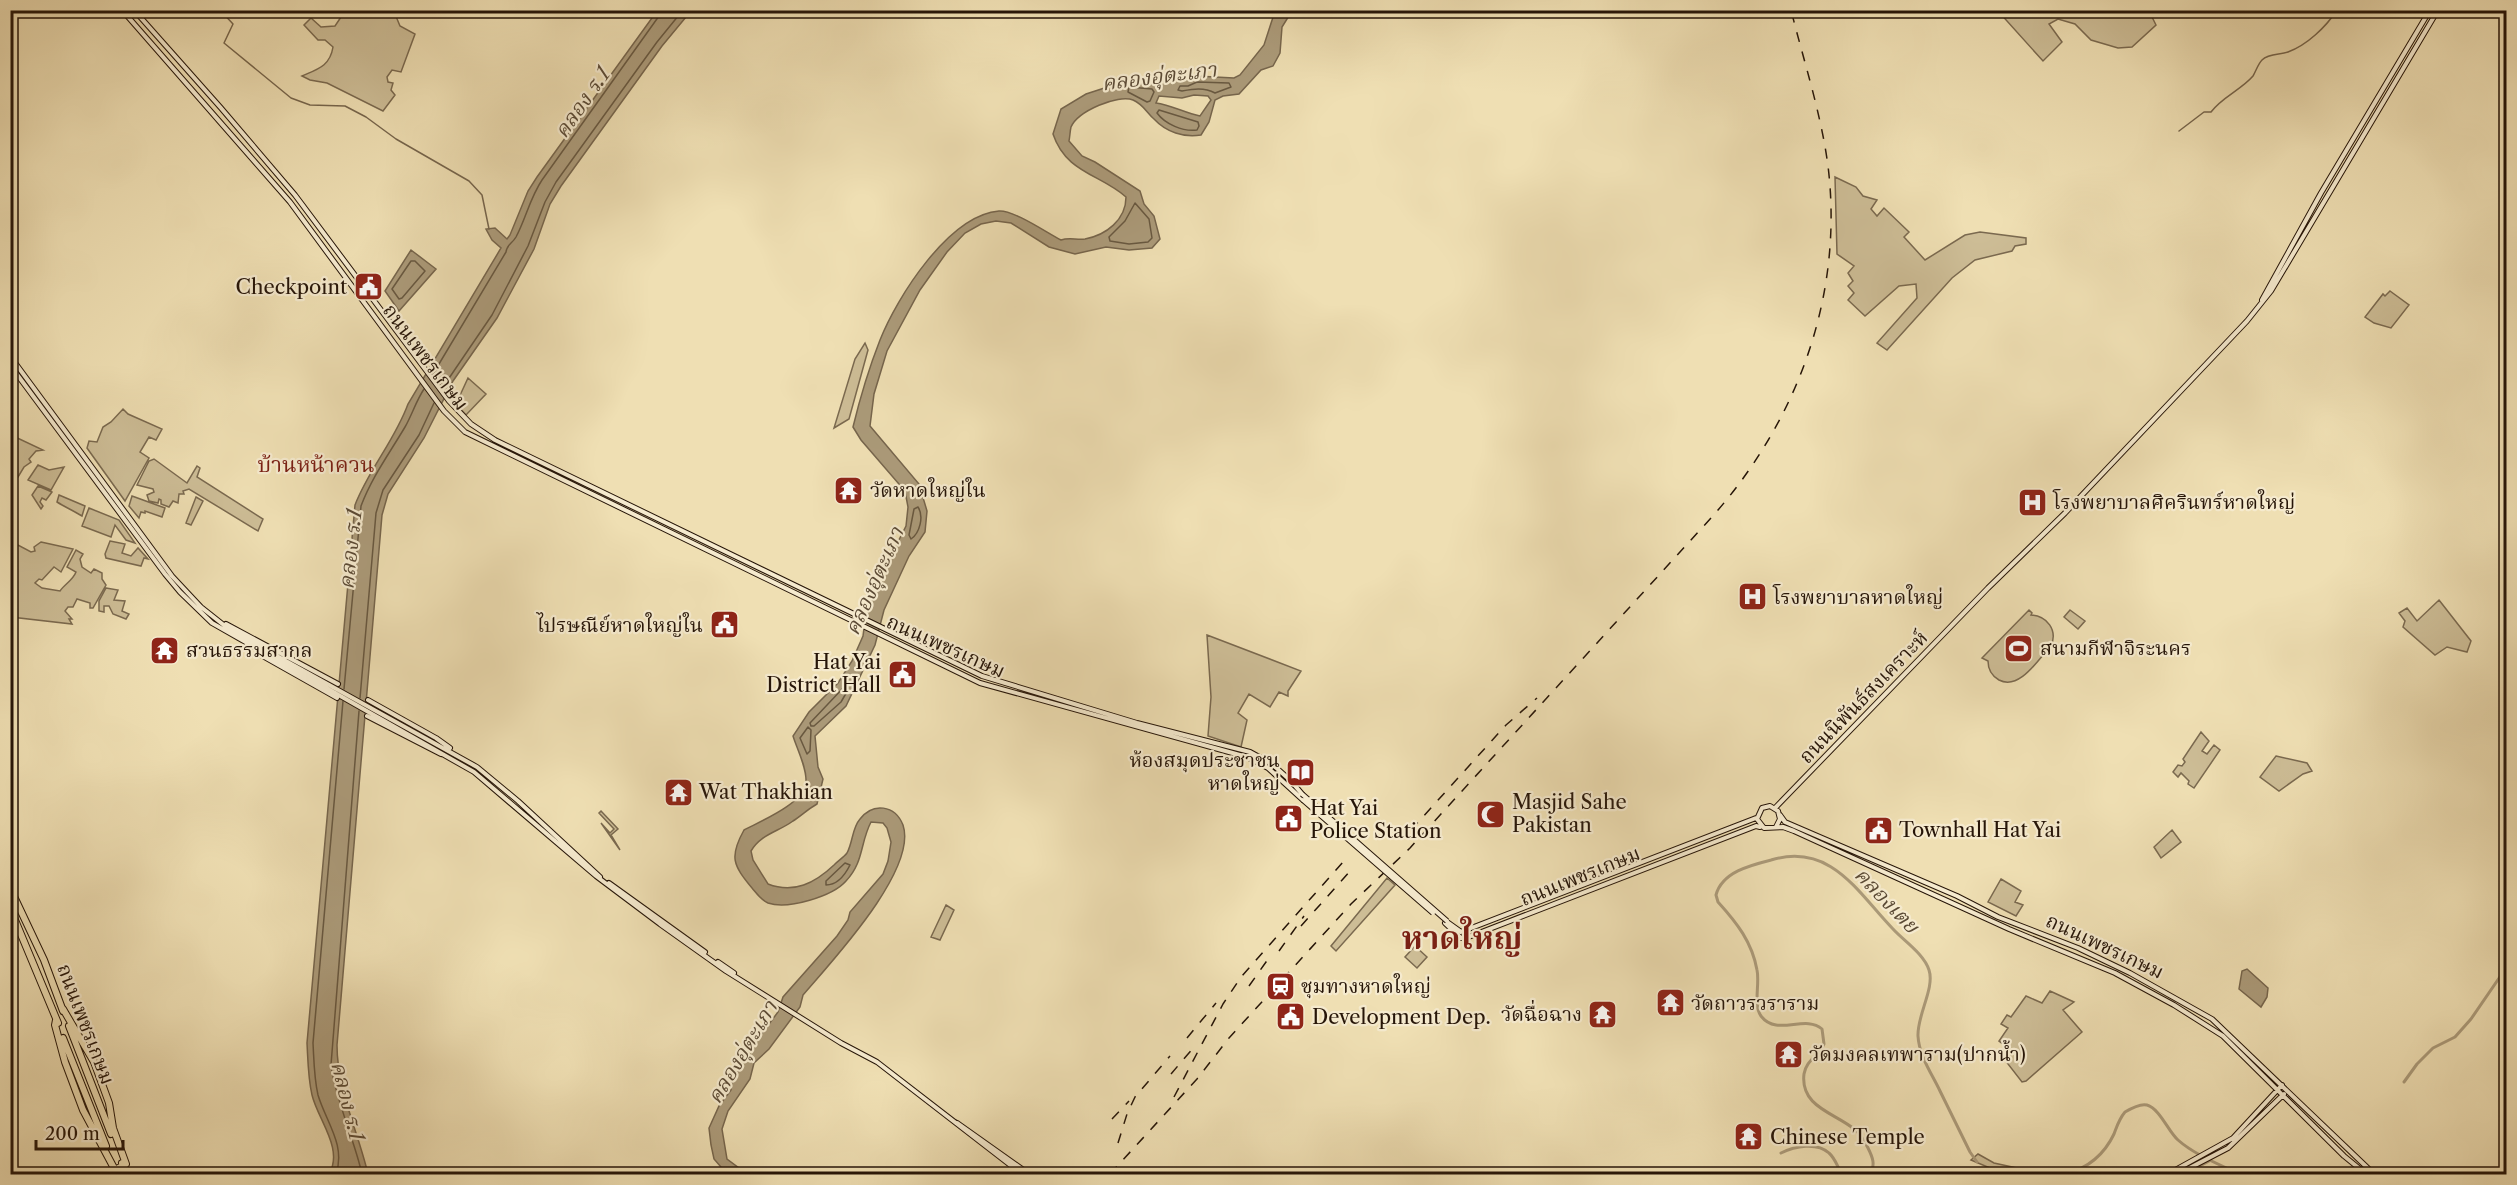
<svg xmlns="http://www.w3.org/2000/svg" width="2517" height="1185" viewBox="0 0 2517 1185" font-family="'Libre Caslon Text','Noto Serif Thai',serif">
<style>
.green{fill:#cdbd96;stroke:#7a694f;stroke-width:1.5}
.water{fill:#ab9a79;stroke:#76654c;stroke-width:1.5;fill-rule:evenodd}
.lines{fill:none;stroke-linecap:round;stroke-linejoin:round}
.shore{stroke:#685840;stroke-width:1.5}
.stream{stroke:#76654c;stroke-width:1.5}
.canal{stroke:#ab9a79;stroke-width:3}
.secondary-casing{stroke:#261508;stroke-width:6}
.highway-casing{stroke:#261508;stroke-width:8}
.secondary{stroke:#f5eace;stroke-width:4}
.highway{stroke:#efdfb3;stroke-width:6}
.rail{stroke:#261508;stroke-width:1.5;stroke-dasharray:10 10;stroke-linecap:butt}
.secondary-bridge-casing{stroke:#261508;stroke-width:6;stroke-linecap:butt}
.secondary-bridge{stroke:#f5eace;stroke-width:4}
.labels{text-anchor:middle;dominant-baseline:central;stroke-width:4.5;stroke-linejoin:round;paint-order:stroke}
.poi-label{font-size:20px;fill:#261508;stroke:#f5eace;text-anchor:start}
.street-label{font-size:20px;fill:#261508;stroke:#f5eace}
.water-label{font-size:21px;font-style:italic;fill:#5b4a35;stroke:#f5eace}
.quarter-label{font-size:22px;fill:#7a1f14;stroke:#f5eace}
.town-label{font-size:32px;font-weight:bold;fill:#7a1f14;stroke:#f5eace}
</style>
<rect width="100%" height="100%" fill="#efdfb3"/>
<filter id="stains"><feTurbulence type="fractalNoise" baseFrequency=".00333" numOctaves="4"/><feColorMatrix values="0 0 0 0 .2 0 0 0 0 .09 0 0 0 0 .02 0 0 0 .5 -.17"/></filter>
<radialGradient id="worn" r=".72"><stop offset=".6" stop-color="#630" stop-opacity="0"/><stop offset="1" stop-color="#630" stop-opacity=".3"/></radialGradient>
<path class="green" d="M 340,11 L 390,11 L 395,14 L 400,26 L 415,34 L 401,72 L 392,70 L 387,77 L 388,82 L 393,83 L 391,90 L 395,95 L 383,111 L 327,83 L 310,80 L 302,76 C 318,69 330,66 333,47 L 325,40 L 318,40 L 304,25 L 311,18 L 321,27 L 335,26 L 341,17 Z
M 2110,11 L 2114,15 L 2128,11 L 2149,11 L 2156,25 L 2132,47 L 2118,48 L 2091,40 L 2075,24 L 2058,19 L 2049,24 L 2062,42 L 2043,61 L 1998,11 Z
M 1835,177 L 1856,187 L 1863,196 L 1877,200 L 1871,209 L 1877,216 L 1884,208 L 1909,232 L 1904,237 L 1925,260 L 1965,235 L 1980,232 L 2026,238 L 2026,244 L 2015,246 L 2012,251 L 1975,260 L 1952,278 L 1887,350 L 1877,343 L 1917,298 L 1916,284 L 1899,286 L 1865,316 L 1848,300 L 1854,293 L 1848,286 L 1853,281 L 1848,273 L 1854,266 L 1837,254 Z
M 2390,291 L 2409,305 L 2391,328 L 2374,323 L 2365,317 L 2383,294 L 2385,296 Z
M 865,343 L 868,350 L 849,419 L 834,428 L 855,359 Z
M 468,378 L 486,394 L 466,415 L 456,404 Z
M 123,409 L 128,414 L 162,429 L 156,440 L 149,437 L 140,452 L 149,458 L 125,501 L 87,448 L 89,441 L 97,442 L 103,427 L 111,422 Z
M 11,435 L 43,450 L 36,451 L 29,459 L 31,462 L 24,467 L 18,477 L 11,474 Z
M 154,459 L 187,483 L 197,466 L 200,468 L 197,477 L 263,519 L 258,531 L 189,489 L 183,491 L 184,494 L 179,494 L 178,503 L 173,501 L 169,507 L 161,504 L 161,500 L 159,499 L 158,503 L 149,501 L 147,495 L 154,492 L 153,489 L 137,485 L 149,461 Z
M 38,465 L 49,470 L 64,467 L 51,490 L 28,480 Z
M 38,486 L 52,492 L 46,500 L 42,498 L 40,502 L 43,506 L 41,509 L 32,495 Z
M 59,495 L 85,506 L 82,516 C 72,510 65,507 57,502 Z
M 132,496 L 165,508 L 162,517 L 145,511 L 145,513 L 141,512 L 139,518 L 129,506 Z
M 196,497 L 203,501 L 191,525 L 186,523 Z
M 89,508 L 119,520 L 135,543 L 126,540 L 115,525 L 111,537 L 82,526 Z
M 110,541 L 125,544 L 122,553 L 131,556 L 138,548 L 148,559 L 144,558 L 141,566 L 106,558 L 105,554 Z
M 41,542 L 73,549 L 61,572 L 54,567 L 42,580 L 39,579 L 35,583 L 42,588 L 60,591 C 65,584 73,580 76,572 L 67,567 L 76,550 L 83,554 L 80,559 L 82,567 L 91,573 L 94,569 L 102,573 L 102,579 L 106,585 L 93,608 L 90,608 L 90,603 L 77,599 L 73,607 L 68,607 L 65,611 L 72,619 L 69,619 L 72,624 L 11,617 L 11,567 L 17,555 L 15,551 L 18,545 L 31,552 L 35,551 L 34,547 Z
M 106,588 L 118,590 L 114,600 L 125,601 L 122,611 L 129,614 L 126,619 L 113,614 L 109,606 L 104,606 L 104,612 L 99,611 L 99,601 Z
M 2439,600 L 2471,641 L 2467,652 L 2447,647 L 2435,655 L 2403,627 L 2405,621 L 2399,613 L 2407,608 L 2417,621 Z
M 2029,610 L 2032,613 L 2031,615 C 2047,616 2058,630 2051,646 C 2039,658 2020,691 1999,680 C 1992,676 1988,670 1988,661 L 1982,658 Z
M 2070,610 L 2085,621 L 2078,629 L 2064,617 Z
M 1207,635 L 1301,671 L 1288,691 L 1288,696 L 1279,692 L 1270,707 L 1249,694 L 1238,713 L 1247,720 L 1241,747 L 1208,736 L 1211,697 Z
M 2201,732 L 2209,741 L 2202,751 L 2207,754 L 2214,745 L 2220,750 L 2194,788 L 2188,784 L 2189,781 L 2181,773 L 2178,777 L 2173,772 L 2178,765 L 2182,766 L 2185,762 L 2183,759 Z
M 2276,756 L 2307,763 L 2312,771 L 2303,774 L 2279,791 L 2260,777 Z
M 601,811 L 618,829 L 611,835 L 620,850 L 601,823 L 610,833 L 614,829 L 599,813 Z
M 2172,830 L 2181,842 L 2161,858 L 2154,847 Z
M 1387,878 L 1395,885 L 1336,951 L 1331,946 Z
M 2001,879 L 2021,891 L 2015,902 L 2023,905 L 2016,916 L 1988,902 Z
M 946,905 L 954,910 L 940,940 L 931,937 Z
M 1415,946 L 1427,957 L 1417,968 L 1405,957 Z
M 2050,991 L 2074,1002 L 2063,1010 L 2082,1032 L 2026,1081 L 2022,1082 L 2001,1055 L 2009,1049 L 1999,1041 L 2008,1028 L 2001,1024 L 2007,1015 L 2011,1017 L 2026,996 L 2042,1003 Z
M 1978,1154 L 1994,1163 L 2044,1174 L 2004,1174 L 1971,1160 Z"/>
<path class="water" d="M 657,11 L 691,11 L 662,46 L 561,186 L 550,204 L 534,249 L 497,318 L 453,381 L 424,438 L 388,494 L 382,515 L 337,1045 C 337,1090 358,1131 368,1174 L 329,1174 C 344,1149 318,1120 312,1095 C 308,1078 308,1061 307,1043 L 355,505 C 369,469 395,440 408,404 L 501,248 L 492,240 L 486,229 L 495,228 L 507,239 L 510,235 L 528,191 L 537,177 Z
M 1275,11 L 1292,11 L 1282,27 L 1280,53 L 1273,66 L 1261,70 L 1239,94 L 1223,96 L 1215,100 L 1209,122 L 1201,135 C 1184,138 1166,132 1154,119 C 1147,113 1143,104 1133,100 C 1118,94 1078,111 1071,127 C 1070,131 1070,136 1069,141 L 1082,156 L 1095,162 L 1140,191 L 1144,204 L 1154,216 L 1160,239 L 1152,248 L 1129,250 L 1106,247 L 1075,254 L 1049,247 L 1011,223 L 996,221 L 981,224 L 965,233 L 947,252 L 920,290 L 887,351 L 874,394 L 870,426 L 919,484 L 927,511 L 925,532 L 909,556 L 884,610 L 875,645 L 846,706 L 815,736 L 818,767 L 823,779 L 817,804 C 808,809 801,816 793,821 C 778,832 761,834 751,851 L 753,860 L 768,884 C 794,894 815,883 834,865 C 838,861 844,857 847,853 C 853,842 852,828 860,819 C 873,802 895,805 903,825 C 918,870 831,962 803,995 L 800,1007 L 769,1049 L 754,1063 L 750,1079 L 728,1111 L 722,1129 L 727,1159 L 739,1168 L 742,1174 L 727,1174 L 714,1159 L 711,1145 L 709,1128 L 719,1106 L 731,1090 L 732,1082 L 748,1052 L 778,1012 L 783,997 L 837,936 L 848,920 L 850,912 L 883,874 L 888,861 L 891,842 L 887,828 L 883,823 L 871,822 C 860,843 864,862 846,881 C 833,896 788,910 768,903 C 761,900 757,894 752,888 C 733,865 729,857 744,830 C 761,821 805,803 806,782 C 807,768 797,749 793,736 L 809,712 L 838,683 L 852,661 L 863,636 L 866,613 L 879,579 L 906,526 L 908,507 L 905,491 L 861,440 L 853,427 C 860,398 869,368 880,340 C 897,297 949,215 999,211 C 1014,210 1047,233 1061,240 C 1069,237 1076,240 1085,239 C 1106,235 1126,220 1126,197 C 1100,174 1066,173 1053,134 L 1061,109 L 1086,94 L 1129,80 L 1151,83 L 1196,76 L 1234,78 L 1240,75 L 1264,45 ZM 1194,95 L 1208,96 L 1211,100 L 1200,116 C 1185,113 1171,105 1156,103 L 1159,96 L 1182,98 Z
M 411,250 L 436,269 L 399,311 L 385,291 Z
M 2247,969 L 2268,988 L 2267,997 L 2261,1007 L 2239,989 L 2242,971 Z"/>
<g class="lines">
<path class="shore" d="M 1197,82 L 1229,83 L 1231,87 L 1215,93 C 1204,87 1193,89 1182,91 L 1178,90 L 1180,86 L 1188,86 Z
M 1129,87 L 1152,89 L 1154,92 L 1150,101 L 1147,102 L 1128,92 Z
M 1159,110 L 1198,122 L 1199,126 L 1197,130 C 1183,132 1165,124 1157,113 Z
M 1135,203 L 1149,219 L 1152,238 L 1148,242 L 1129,244 L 1110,241 L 1109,237 L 1125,221 Z
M 411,261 L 415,261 L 425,271 L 402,298 L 399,299 L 392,289 Z
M 433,374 L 506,252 C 507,244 512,244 516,237 C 526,218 530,198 542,180 L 659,16 L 661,10
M 443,387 L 492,315 L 528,246 L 545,202 L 556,182 L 657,42 L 683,10
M 918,507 C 924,516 920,533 911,539 L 909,535 L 914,509 Z
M 845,686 L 848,690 L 841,702 L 814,726 L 811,726 L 810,723 Z
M 344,689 L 361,506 C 372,477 389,454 405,427 C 412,415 416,401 424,389
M 360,698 L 376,513 L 383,490 L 419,435 L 434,403
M 359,711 L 331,1065 C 336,1102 354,1138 362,1174
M 808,727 L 811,730 L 810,751 L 807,754 L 800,738 Z
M 845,863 L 850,865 C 845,875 837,885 826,885 L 826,881 Z
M 336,1174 C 346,1145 326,1122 318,1095 C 314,1078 314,1061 313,1043 L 343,701"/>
<path class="stream" d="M 220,10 L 233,24 L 224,43 L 291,98 L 310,105 L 345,106 L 366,117 L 396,139 L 469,181 L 482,195 L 489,229
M 2179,131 L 2204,112 L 2211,112 C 2222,97 2241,90 2253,76 C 2256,71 2258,64 2262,60 C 2269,53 2280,55 2288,52 C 2307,45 2326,27 2337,10"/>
<path class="canal" d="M 2404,1082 L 2417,1064 L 2433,1048 L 2455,1037 L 2471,1019 L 2506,968
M 1781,1153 C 1795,1146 1817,1142 1829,1153 C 1835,1158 1838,1168 1842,1174
M 1871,1174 C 1875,1164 1873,1158 1868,1148 C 1864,1141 1861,1134 1854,1129 C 1835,1113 1800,1107 1804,1074 C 1806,1060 1819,1056 1824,1044 L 1822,1029 C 1805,1014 1777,1037 1761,1016 C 1753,1005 1760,983 1757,970 C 1752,942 1737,923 1718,902 L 1716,895 C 1722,872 1751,865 1771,860 C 1831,842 1858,893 1893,929 C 1904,941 1924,954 1929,970 C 1935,988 1917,1015 1918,1036 C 1919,1056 1932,1074 1940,1091 C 1950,1111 1960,1132 1970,1152 L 1977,1162
M 2066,1174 C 2088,1168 2104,1155 2114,1134 C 2117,1126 2119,1119 2125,1112 C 2130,1109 2140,1103 2147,1105 C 2160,1109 2168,1131 2178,1140 C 2195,1155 2219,1164 2239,1174
M 2185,1174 L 2211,1160"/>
<defs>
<path id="secondary" d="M 122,10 L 290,202 L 444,411 L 465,432 L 980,683 L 1247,757 L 1268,768 L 1303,800
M 134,10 L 221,108 L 295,195 L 449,401 L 471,424 L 495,440 L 982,676 L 1137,723 L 1250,752 L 1272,764 L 1291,781 L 1302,794
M 2262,300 L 2321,193 L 2430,10
M 10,356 L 172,576 L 201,607 L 230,630 L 477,767 L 518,801 L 600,877
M 10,365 L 165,574 L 180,592 L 212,623 L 474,772 L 596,876 L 660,924 L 726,971 L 841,1043 L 877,1062 L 1022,1174
M 226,624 L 338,684
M 259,654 L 337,698
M 368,700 L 436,738 L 450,748
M 367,716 L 441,754
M 1775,808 L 1988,588 L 2065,513 L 2247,321 L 2271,291 L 2438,10
M 1780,815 L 1785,822 L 1957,896 L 1998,917 L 2078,948 L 2130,973 L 2212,1019 L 2374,1174
M 1776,827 L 1780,819 L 1778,811 L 1770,806 L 1762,808 L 1757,819 L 1764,828 L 1783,827 L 1794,831 L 2009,929 L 2115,973 L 2174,1005 L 2223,1036 L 2344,1156 L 2366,1174
M 609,883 L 705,952
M 1447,922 L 1461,932 L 1756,818
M 1445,923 L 1461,938 L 1466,938 L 1756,826 L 1760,827
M 718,962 L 734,973
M 957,1123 L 1029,1174
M 2168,1174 L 2233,1138 L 2282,1085
M 2178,1174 L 2228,1148 L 2284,1094"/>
<path id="highway" d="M 10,888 L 44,960 L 63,1011
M 10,908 L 58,1023
M 56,1020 L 55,1025 L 65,1062 L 83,1110 L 115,1170 L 126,1164 L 113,1128 L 109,1103 L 94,1062 L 63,1009
M 69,1026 L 111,1134
M 63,1038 L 106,1146
M 122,1163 L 126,1174"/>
</defs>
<use href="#secondary" class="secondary-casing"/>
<use href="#highway" class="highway-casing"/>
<use href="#secondary" class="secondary"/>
<use href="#highway" class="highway"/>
<path class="rail" d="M 1411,830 L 1506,725 L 1537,698
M 1301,926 L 1352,869
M 1279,951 L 1304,916
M 1249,986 L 1271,955
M 1187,1038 L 1216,1003
M 1171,1074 L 1194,1047
M 1174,1097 L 1223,1004 L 1241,977 L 1343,862
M 1112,1119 L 1129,1101
M 1118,1143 L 1127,1114 L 1135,1097 L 1170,1056
M 1110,1174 L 1197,1079 L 1229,1038 L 1351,904 L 1410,848 L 1711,518 C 1797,422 1844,296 1828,166 C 1821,113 1804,62 1791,10"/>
<defs>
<path id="secondary-bridge" d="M 1302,794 L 1447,921
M 1303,800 L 1433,913"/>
</defs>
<use href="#secondary-bridge" class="secondary-bridge-casing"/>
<use href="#secondary-bridge" class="secondary-bridge"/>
</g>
<defs>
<symbol id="civic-square" viewBox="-11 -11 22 22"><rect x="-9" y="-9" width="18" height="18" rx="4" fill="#8f2418" stroke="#f5eace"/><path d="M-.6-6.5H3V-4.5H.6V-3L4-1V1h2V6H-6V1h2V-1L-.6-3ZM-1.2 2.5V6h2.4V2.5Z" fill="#fff"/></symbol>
<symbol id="temple-square" viewBox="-11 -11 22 22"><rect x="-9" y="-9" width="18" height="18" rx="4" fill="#8f2418" stroke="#f5eace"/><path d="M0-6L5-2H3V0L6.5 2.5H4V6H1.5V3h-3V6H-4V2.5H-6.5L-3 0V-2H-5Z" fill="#fff"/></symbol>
<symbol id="hospital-square" viewBox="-11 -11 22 22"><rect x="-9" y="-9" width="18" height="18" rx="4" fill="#8f2418" stroke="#f5eace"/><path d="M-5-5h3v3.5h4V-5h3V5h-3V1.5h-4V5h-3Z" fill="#fff"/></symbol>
<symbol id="stadium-square" viewBox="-11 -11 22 22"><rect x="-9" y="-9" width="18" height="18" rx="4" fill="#8f2418" stroke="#f5eace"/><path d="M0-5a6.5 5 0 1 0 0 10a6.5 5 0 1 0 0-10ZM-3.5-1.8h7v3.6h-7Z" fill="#fff"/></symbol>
<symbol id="library-square" viewBox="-11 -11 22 22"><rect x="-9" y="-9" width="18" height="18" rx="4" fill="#8f2418" stroke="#f5eace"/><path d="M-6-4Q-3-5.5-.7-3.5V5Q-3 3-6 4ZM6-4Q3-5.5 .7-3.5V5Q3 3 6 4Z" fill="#fff"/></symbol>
<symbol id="mosque-square" viewBox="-11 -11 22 22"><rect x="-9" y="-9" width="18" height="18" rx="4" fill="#8f2418" stroke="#f5eace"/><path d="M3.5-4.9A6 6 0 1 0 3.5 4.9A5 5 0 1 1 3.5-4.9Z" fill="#fff"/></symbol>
<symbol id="station-square" viewBox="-11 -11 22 22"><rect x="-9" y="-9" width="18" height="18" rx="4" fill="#8f2418" stroke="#f5eace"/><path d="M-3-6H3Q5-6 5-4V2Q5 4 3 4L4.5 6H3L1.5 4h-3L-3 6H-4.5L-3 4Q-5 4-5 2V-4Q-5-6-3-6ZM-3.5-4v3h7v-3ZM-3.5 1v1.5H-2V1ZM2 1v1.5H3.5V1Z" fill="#fff"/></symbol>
</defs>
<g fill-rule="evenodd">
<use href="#civic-square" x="352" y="270" width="33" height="33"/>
<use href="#temple-square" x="832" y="474" width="33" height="33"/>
<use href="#hospital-square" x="2016" y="486" width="33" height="33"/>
<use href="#hospital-square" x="1736" y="580" width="33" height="33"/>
<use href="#civic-square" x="708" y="608" width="33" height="33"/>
<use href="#stadium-square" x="2002" y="632" width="33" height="33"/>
<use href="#temple-square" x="148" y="634" width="33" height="33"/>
<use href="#civic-square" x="886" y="658" width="33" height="33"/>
<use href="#library-square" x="1284" y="756" width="33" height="33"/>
<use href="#temple-square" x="662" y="776" width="33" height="33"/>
<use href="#mosque-square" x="1474" y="798" width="33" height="33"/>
<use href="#civic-square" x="1272" y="802" width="33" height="33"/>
<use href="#civic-square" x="1862" y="814" width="33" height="33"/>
<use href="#station-square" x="1264" y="970" width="33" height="33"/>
<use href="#temple-square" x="1654" y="986" width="33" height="33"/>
<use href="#temple-square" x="1586" y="998" width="33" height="33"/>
<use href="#civic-square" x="1274" y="1000" width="33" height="33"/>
<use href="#temple-square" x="1772" y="1038" width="33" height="33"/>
<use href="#temple-square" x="1732" y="1120" width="33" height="33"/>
</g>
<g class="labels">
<g class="poi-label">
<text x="347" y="287" text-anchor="end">Checkpoint</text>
<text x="870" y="490">วัดหาดใหญ่ใน</text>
<text x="2053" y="502">โรงพยาบาลศิครินทร์หาดใหญ่</text>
<text x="1773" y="597">โรงพยาบาลหาดใหญ่</text>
<text x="703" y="625" text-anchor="end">ไปรษณีย์หาดใหญ่ใน</text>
<text x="2040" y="648">สนามกีฬาจิระนคร</text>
<text x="186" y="650">สวนธรรมสากล</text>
<text x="881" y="662" text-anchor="end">Hat Yai<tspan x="881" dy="23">District Hall</tspan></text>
<text x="1280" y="760" text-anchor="end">ห้องสมุดประชาชน<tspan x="1280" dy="23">หาดใหญ่</tspan></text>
<text x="699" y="792">Wat Thakhian</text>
<text x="1512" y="802">Masjid Sahe<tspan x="1512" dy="23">Pakistan</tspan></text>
<text x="1310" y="808">Hat Yai<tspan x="1310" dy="23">Police Station</tspan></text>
<text x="1899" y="830">Townhall Hat Yai</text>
<text x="1301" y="986">ชุมทางหาดใหญ่</text>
<text x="1691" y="1003">วัดถาวรวราราม</text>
<text x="1582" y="1014" text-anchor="end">วัดฉื่อฉาง</text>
<text x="1312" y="1017">Development Dep.</text>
<text x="1809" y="1054">วัดมงคลเทพาราม(ปากน้ำ)</text>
<text x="1770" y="1137">Chinese Temple</text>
</g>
<g class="street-label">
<text transform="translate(426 357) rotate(53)">ถนนเพชรเกษม</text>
<text transform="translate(946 646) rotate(24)">ถนนเพชรเกษม</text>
<text transform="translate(1863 697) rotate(-46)">ถนนนิพันธ์สงเคราะห์</text>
<text transform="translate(1580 876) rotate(-22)">ถนนเพชรเกษม</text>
<text transform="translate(2105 946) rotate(25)">ถนนเพชรเกษม</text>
<text transform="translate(86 1024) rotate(69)">ถนนเพชรเกษม</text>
</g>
<g class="water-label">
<text transform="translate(1159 76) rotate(-7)">คลองอุ่ตะเภา</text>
<text transform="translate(582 102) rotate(-55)">คลอง ร.1</text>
<text transform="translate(350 549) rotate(-84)">คลอง ร.1</text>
<text transform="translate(874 581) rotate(-66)">คลองอุ่ตะเภา</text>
<text transform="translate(1887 900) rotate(46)">คลองเตย</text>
<text transform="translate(742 1052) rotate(-59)">คลองอุ่ตะเภา</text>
<text transform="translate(348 1101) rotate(76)">คลอง ร.1</text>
</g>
<g class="quarter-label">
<text x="316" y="464">บ้านหน้าควน</text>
</g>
<g class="town-label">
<text x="1462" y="937">หาดใหญ่</text>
</g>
</g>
<rect width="2517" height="1185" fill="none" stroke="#efdfb3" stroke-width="36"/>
<rect x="12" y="12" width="2493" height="1161" fill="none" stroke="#261508" stroke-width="3"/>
<rect x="18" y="18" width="2481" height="1149" fill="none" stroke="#261508" stroke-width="1.5"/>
<path d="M36 1140v9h87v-9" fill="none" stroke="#261508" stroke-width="3"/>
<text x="45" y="1140" font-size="18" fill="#261508" stroke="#f5eace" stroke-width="4.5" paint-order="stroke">200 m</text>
<rect width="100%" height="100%" filter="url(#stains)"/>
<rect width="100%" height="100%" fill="url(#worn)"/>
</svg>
